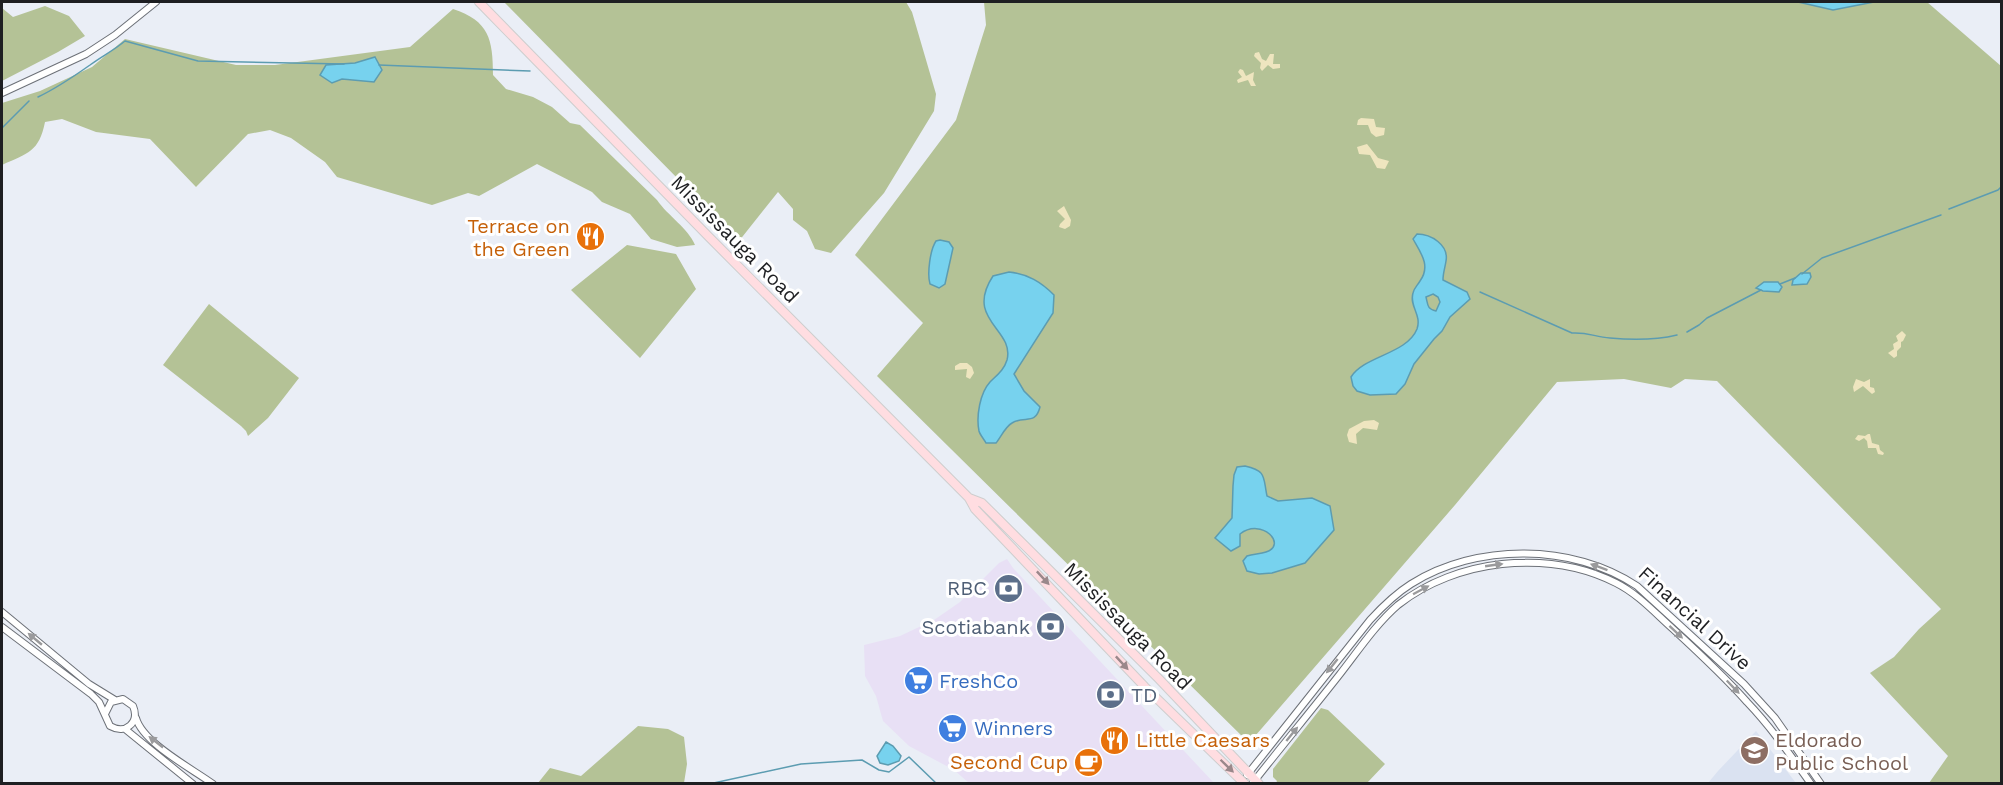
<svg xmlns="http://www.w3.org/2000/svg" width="2003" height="785" viewBox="0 0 2003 785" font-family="'Work Sans',sans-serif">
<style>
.commercial{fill:#e8e0f5}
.built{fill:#dae2f1}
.green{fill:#b4c296}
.sand{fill:#eee5bf}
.water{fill:#77d2ee;stroke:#5c9cb1;stroke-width:1.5;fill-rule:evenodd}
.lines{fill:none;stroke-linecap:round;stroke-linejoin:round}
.stream{stroke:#5c9cb1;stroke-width:1.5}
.tertiary-casing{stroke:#6d7178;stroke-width:8}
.primary-casing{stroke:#cecece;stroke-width:10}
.tertiary{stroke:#fff;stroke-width:6}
.primary{stroke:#ffdde1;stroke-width:8}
.oneway{fill:#9a9a9c}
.oneway2{fill:#9a888b}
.labels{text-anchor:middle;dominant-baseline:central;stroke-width:6;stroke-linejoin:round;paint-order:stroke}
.food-label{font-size:20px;fill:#c56008;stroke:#fff;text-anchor:end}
.street-label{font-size:20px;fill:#1e1f22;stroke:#fff}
.service-label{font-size:20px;fill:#4e5e75;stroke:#fff;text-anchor:end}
.shop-label{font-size:20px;fill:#366cbe;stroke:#fff;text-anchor:start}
.education-label{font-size:20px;fill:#785e54;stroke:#fff;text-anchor:start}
</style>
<rect width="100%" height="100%" fill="#eaeef6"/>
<path class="commercial" d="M 1007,559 L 1013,568 L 1214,783 L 969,783 L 954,770 L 909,746 L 883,721 L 876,696 L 865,676 L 864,645 L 900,636 L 934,620 L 960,602 L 999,563 Z"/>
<path class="built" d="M 1756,731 L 1796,783 L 1708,783 L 1718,771 Z"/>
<path class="green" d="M 504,2 L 906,2 L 912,12 L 936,94 L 934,111 L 884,193 L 831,253 L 815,249 L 807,231 L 793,220 L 793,209 L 778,192 L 739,241 Z
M 984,2 L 1927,2 L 2001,66 L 2001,783 L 1929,783 L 1948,756 L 1870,673 L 1894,657 L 1919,629 L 1941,609 L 1717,381 L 1685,379 L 1671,388 L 1624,379 L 1557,382 L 1455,505 L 1249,743 L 877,376 L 923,323 L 855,255 L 956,120 L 986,25 Z
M 45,6 L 69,16 L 85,36 L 58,52 L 2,81 L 2,8 L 13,17 Z
M 453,9 C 489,21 493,39 493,75 L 506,89 L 533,97 L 552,107 L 570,123 L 580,125 L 657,200 C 668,216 688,228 695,245 L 677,247 L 651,239 L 630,214 L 602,202 L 592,192 L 537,164 L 479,196 L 468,193 L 432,205 L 337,177 L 325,162 L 291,138 L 270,130 L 248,134 L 196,187 L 150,139 L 96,132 L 62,119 L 45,122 C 39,152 28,153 2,165 L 2,103 L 40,91 L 92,67 L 125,39 L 236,65 L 275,65 L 410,47 Z
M 627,245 L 676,254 L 696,289 L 640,358 L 571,290 Z
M 209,304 L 299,378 L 268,418 L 248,436 L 246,431 L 241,426 L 163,365 Z
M 1321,708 L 1328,710 L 1385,764 L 1367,783 L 1276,783 L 1277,781 L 1273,777 L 1273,769 Z
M 638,726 L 668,729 L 684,737 L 687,764 L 684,783 L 538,783 L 550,768 L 581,776 Z"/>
<path class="sand" d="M 1259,52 L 1262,59 L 1266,61 L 1270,54 L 1274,54 L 1273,64 L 1280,64 L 1280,68 L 1273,69 L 1268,65 L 1262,71 L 1260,68 L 1261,63 L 1254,56 L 1255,53 Z
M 1240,69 L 1243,70 L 1246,76 L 1254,72 L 1253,80 L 1256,86 L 1251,86 L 1248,80 L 1238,83 L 1237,80 L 1242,77 L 1238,72 Z
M 1361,118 L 1374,119 L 1376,127 L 1385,128 L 1384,135 L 1376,137 L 1371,133 L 1368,125 L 1357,125 L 1358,120 Z
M 1367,144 L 1378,158 L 1389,161 L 1385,169 L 1377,168 L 1370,155 L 1359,154 L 1357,147 Z
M 1064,206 L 1071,220 L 1070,226 L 1065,229 L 1059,227 L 1060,224 L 1065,219 L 1057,211 Z
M 1902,331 L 1906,335 L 1903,341 L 1901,342 L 1901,347 L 1897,351 L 1897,356 L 1894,358 L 1888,353 L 1894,349 L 1893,344 L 1898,341 L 1896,336 Z
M 960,363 L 967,363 L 972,367 L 974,373 L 970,379 L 966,377 L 967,369 L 955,370 L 955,366 Z
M 1856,379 L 1864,382 L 1870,379 L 1870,387 L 1874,388 L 1875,392 L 1872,394 L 1863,386 L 1854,392 L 1853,387 Z
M 1374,420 L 1379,423 L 1377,430 L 1363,428 L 1356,434 L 1357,444 L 1349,442 L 1347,435 L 1349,429 L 1364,421 Z
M 1868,434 L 1870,434 L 1872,443 L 1879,445 L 1880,450 L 1884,453 L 1883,455 L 1878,454 L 1876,448 L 1868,448 L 1867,441 L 1864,438 L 1859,441 L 1855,439 L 1858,435 L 1865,436 Z"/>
<path class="water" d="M 1798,2 L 1874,2 L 1833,10 Z
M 375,57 L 382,70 L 374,82 L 342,79 L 332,83 L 320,75 L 326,65 L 355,63 Z
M 1417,234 C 1431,234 1449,245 1446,261 C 1445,268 1443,273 1443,280 L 1467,292 L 1470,299 L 1450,317 L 1442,331 L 1434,339 L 1414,364 L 1405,384 L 1396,394 L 1370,395 L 1357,391 L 1353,386 L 1351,377 C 1364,356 1407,354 1417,329 C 1422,315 1409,306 1413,293 C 1414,288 1417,286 1420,281 C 1431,266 1421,253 1413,239 ZM 1433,294 L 1438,297 L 1440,302 L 1436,311 C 1427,309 1428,305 1426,297 Z
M 940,240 L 949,242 L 953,248 L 945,284 L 939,288 L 930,284 C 927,274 930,250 936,241 Z
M 1009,272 C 1028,274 1041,282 1054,295 L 1053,313 L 1014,374 L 1024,391 L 1040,407 C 1035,426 1025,415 1012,423 C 1005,427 1001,437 996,443 L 986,443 C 984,439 980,435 979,431 C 976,416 980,393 990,382 C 997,375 1004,370 1007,360 C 1015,329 964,320 993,276 Z
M 1801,273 L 1810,273 L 1811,277 L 1807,284 L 1792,285 L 1793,280 Z
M 1764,282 L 1778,282 L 1782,287 L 1779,292 L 1763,291 L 1756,288 Z
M 1245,466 C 1267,471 1263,477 1267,496 L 1278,501 L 1312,498 L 1330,506 L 1334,530 L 1305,563 L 1272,573 L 1259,574 L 1247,571 L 1243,561 L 1247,556 C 1253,554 1260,554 1266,552 C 1288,545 1262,517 1240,534 L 1240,546 L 1231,551 L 1215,538 L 1232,518 L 1233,486 L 1234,475 L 1237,467 Z
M 886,742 L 893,746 L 901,756 L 899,761 L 888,765 L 880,763 L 877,756 Z"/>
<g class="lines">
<path class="stream" d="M 379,65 L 530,71
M 38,97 C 57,88 73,77 90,65 C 102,56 113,51 125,41 L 198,61 L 344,64
M 2,128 L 29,101
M 1949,209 L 1998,190 L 2002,186
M 1802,274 L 1822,258 L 1941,215
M 1780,284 L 1795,278
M 1480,292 L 1572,333 C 1588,332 1595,337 1610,338 C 1631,340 1656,340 1677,335
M 1687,332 L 1699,325 L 1707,318 L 1761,290
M 709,784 L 801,764 L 862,760 L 879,770 L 889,772 L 909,757 L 937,784"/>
<defs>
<path id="tertiary" d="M 2,93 L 86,54 L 115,35 L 156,2
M 2,612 L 89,684 L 115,700
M 2,627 L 91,694 L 99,702 L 110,726 C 126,735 140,722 133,706 L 123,699 L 111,702 L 105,714
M 136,718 C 143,743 191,768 213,784
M 125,729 L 193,784
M 1247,775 L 1370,620 C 1382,607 1395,594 1411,584 C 1476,543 1573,543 1637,586 L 1744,684 L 1775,718 L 1821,784
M 1252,784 C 1281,747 1311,711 1340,674 C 1358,651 1376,624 1398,605 C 1427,582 1465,568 1502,564 C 1542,560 1581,565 1616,583 C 1638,594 1655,613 1673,629 C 1698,652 1724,676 1747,702 C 1771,727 1791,756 1811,784"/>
<path id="primary" d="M 479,2 L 709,237 L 969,498 L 975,509 L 1145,687 L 1245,784
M 969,498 L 982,503 L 1159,679 L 1259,784"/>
</defs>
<use href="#tertiary" class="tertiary-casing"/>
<use href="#primary" class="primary-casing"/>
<use href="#tertiary" class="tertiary"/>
<use href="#primary" class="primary"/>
</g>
<defs><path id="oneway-solid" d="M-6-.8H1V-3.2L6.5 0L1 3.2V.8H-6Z" transform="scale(1.5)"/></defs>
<g class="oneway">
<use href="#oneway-solid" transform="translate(1494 565) rotate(-8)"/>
<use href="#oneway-solid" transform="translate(1599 567) rotate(-160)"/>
<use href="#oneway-solid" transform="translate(1421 590) rotate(-28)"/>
<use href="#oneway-solid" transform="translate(1676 632) rotate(43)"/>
<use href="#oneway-solid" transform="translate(35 639) rotate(-140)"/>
<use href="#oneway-solid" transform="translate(1332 666) rotate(129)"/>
<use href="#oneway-solid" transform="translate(1733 687) rotate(46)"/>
<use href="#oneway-solid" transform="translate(1292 734) rotate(-51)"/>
<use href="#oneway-solid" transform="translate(156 742) rotate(-142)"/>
</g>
<g class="oneway2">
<use href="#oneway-solid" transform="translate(1043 578) rotate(47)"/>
<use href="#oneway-solid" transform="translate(1122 663) rotate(47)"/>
<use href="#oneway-solid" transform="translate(1227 766) rotate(44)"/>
</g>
<defs>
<symbol id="restaurant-disc" viewBox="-11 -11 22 22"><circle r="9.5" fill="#e8710a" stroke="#fff"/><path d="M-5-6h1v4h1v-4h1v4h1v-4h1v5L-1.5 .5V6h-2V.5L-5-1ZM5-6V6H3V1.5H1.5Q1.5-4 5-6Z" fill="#fff"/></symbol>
<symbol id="bank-disc" viewBox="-11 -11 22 22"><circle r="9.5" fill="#5c6f8a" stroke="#fff"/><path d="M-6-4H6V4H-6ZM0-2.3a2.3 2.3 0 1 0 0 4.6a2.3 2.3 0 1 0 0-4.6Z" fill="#fff"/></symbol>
<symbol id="supermarket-disc" viewBox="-11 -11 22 22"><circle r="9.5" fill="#3f7fe0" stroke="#fff"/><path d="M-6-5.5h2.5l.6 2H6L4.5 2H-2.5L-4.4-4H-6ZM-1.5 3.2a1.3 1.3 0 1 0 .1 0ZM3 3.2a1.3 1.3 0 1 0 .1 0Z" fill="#fff"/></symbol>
<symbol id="school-disc" viewBox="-11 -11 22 22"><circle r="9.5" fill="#8d6e63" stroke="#fff"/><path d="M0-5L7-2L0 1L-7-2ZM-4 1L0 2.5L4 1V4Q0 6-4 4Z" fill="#fff"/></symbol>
<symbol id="cafe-disc" viewBox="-11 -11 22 22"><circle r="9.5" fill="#e8710a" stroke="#fff"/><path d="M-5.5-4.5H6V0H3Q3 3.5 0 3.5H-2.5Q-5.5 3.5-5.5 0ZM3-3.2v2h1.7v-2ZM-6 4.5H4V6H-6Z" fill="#fff"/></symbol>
</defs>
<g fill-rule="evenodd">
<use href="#restaurant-disc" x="574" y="220" width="33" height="33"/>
<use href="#bank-disc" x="992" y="572" width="33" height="33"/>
<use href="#bank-disc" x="1034" y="610" width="33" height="33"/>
<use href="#supermarket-disc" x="902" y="664" width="33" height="33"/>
<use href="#bank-disc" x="1094" y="678" width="33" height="33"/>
<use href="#supermarket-disc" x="936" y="712" width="33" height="33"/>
<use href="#restaurant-disc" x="1098" y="724" width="33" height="33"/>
<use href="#school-disc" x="1738" y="734" width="33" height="33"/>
<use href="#cafe-disc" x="1072" y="746" width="33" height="33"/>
</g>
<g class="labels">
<g class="food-label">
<text x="570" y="226">Terrace on<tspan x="570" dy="23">the Green</tspan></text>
<text x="1136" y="740" text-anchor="start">Little Caesars</text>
<text x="1068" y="762">Second Cup</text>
</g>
<g class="street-label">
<text transform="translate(735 239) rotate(45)">Mississauga Road</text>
<text transform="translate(1695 618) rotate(42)">Financial Drive</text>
<text transform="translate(1128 626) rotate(45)">Mississauga Road</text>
</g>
<g class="service-label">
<text x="987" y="588">RBC</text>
<text x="1030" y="627">Scotiabank</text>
<text x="1131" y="695" text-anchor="start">TD</text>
</g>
<g class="shop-label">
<text x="939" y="681">FreshCo</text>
<text x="974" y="728">Winners</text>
</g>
<g class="education-label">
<text x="1775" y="740">Eldorado<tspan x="1775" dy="23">Public School</tspan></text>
</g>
</g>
<rect width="2003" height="785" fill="none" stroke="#1e1f22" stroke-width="6"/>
</svg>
